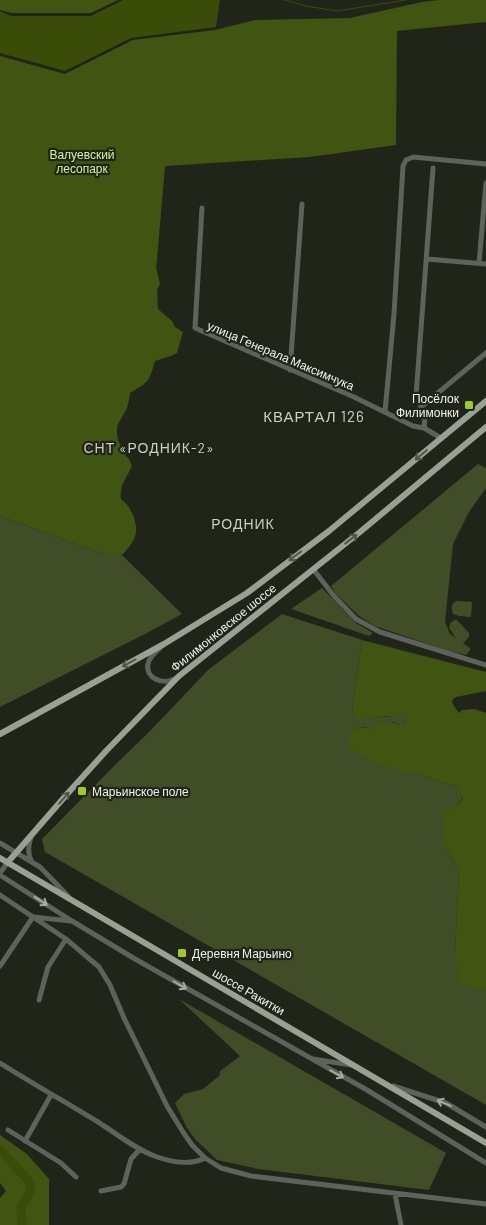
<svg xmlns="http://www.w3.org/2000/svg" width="486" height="1225" viewBox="0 0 486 1225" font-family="Barlow,sans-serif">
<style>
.green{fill:#404d26}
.forest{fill:#415412}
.water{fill:#3a4c07}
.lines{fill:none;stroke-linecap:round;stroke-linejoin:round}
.stream{stroke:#3a4c07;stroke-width:1}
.river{stroke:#3a4c07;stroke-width:9}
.minor{stroke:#5f615b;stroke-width:5}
.major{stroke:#9ba094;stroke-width:6}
.oneway{stroke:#51564a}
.oneway2{stroke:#a8aaa4}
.poi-dot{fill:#9fca2c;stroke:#202419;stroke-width:2}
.labels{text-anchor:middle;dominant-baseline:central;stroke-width:4.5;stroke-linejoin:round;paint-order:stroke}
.park-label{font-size:12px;fill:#d3f397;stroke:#202419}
.street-label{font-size:12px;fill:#f0f3ec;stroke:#202419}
.poi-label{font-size:12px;fill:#f0f3ec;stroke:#202419;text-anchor:start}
.neighbourhood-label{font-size:14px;letter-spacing:1px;fill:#cbd1c2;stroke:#202419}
.quarter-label{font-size:15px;letter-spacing:1px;fill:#cbd1c2;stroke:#202419}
</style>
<rect width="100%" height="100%" fill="#202419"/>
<path class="green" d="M 478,464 L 486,468 L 486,488 L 469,512 L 453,544 L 445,622 L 450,634 L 456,638 L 449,628 L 450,624 L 454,620 L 457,620 L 469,633 L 469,637 L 463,643 L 471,649 L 466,655 L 448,651 L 375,626 L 359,616 L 336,594 L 331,586 Z
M 0,516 L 106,555 L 122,555 L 182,614 L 145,634 L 0,707 Z
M 322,588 L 356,623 L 373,633 L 369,636 L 291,609 Z
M 456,601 L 472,602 L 471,617 L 459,616 L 453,614 C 451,607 451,605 456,601 Z
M 282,614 L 362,640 L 352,711 L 357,719 L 370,719 L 380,716 L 389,717 L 402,713 L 406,716 L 406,720 L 404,725 L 400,725 L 392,722 L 373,730 L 369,730 L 366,727 L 362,727 L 353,729 L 420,775 L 457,787 L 463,797 L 456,807 L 444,842 L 459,872 L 455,952 L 485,991 L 486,991 L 486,1105 L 45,852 L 42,839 L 118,762 L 150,731 L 208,670 Z
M 179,999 L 446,1153 L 429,1190 L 258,1169 L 217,1160 L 195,1139 L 187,1128 L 175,1103 L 184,1094 L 203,1089 L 220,1075 L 220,1071 L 240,1056 Z"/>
<path class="forest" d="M 0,0 L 118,0 L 91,13 L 11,13 L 0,10 Z
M 439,0 L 486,0 L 486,22 L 397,31 L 396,145 L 310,157 L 165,166 L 157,260 L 156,267 L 160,284 L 157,290 L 158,309 L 172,321 L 175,327 L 183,332 L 177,353 L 171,356 L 155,361 C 149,382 149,382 130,393 L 129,400 L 127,408 L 117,426 L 117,433 L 118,440 L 124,454 L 129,459 L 132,466 C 127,477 119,486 121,499 C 127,504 130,508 133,515 C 140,533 135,541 122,555 L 106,555 L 0,516 L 0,56 L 65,74 L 133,40 L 215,30 L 255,20 L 350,18 L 422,2 Z
M 362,640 L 486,672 L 486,691 L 456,697 L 453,699 L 452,703 L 459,713 L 462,710 L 474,709 L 486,713 L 486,991 L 459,984 L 455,952 L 459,872 L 444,842 L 444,812 L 456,807 L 463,798 L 457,787 L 420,775 L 375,764 L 348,745 L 350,731 C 354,728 361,726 367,728 C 372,730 367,730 373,730 L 378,722 L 383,722 L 385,725 C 392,719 396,726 404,725 L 406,720 L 406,716 L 402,714 L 394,717 L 380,716 L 370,719 L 357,719 L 352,711 Z
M 0,1135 L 27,1154 L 49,1179 L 49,1225 L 0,1225 L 0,1198 L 6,1191 L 0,1183 Z"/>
<path class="water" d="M 123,0 L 220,0 L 216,27 L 131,38 L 65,71 L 0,53 L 0,11 L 11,16 L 91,16 Z"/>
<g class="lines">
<path class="stream" d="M 285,0 L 306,6 L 337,11 L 406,0"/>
<path class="river" d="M 0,1150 L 29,1181 L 31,1191 L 21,1207 L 22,1225"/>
<path class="minor" d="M 202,208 L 195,328 L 354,397 L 413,426 L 424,428 L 441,438
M 427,259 L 486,264
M 479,263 L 486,183
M 290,370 L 302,204
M 421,407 L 416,396 L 433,168
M 385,412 L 394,314 L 403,166 L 406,160 L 413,157 L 486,164
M 424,428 L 425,418 L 421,407 L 486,353
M 313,569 L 334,596 L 356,619 L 380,632 L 486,665
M 160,648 C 155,653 149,657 148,664 C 145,679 164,685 174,679
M 31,837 C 28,846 27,854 32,862
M 0,843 L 40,867 L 68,896
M 0,873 L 8,862
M 0,875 L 72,921 L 135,959 L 367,1090 L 486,1163
M 0,895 L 66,939 L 99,967 L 110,985 L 124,1018 L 167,1106 L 183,1132 L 192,1145 L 205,1158 L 221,1168 L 251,1176 L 486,1204
M 0,966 L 33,917 L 71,921
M 39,1000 L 48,967 L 66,939
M 313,1059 L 351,1065
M 0,1063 C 32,1083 65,1102 98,1122 C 117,1134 135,1149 157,1157 C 172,1162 190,1166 205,1158
M 393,1086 L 446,1103 L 486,1127
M 8,1130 L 61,1163 L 76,1177
M 25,1141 L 51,1095
M 101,1191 L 121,1187 L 124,1184 L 131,1159 L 140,1149
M 395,1194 L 401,1225"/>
<path class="major" d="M 0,734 L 164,644 L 247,593 L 329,531 L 486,401
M 0,858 L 486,1143
M 8,862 L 68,793 L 106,751 L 179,676 L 360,532 L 486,427"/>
</g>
<defs><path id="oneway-shaft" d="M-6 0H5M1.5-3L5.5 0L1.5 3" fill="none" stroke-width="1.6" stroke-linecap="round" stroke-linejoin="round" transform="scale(1.25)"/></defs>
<g class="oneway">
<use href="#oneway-shaft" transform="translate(421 455) rotate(140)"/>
<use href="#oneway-shaft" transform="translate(351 539) rotate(-38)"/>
<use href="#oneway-shaft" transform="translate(295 556) rotate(143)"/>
<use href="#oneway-shaft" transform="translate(129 663) rotate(151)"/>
<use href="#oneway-shaft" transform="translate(64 798) rotate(-49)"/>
</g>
<g class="oneway2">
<use href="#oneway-shaft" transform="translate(41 901) rotate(33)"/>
<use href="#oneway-shaft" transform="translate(180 985) rotate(30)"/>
<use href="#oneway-shaft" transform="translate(337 1074) rotate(29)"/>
<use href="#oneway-shaft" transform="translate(444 1103) rotate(-157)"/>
</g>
<g class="poi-dot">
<rect x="464" y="400" width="10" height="10" rx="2.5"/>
<rect x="77" y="786" width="10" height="10" rx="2.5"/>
<rect x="177" y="948" width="10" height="10" rx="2.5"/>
</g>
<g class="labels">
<g class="park-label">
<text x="82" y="154">Валуевский<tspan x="82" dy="14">лесопарк</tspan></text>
</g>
<g class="street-label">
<text transform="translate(281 355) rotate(23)">улица Генерала Максимчука</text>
<text transform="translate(223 627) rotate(-39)">Филимонковское шоссе</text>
<text transform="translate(249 991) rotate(30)">шоссе Ракитки</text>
</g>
<g class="poi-label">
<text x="459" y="398" text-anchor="end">Посёлок<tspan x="459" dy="14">Филимонки</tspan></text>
<text x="92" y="791">Марьинское поле</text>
<text x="192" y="953">Деревня Марьино</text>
</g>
<g class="neighbourhood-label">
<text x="149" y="447">СНТ «РОДНИК-2»</text>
<text x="243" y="523">РОДНИК</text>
</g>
<g class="quarter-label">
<text x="314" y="416">КВАРТАЛ 126</text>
</g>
</g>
</svg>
